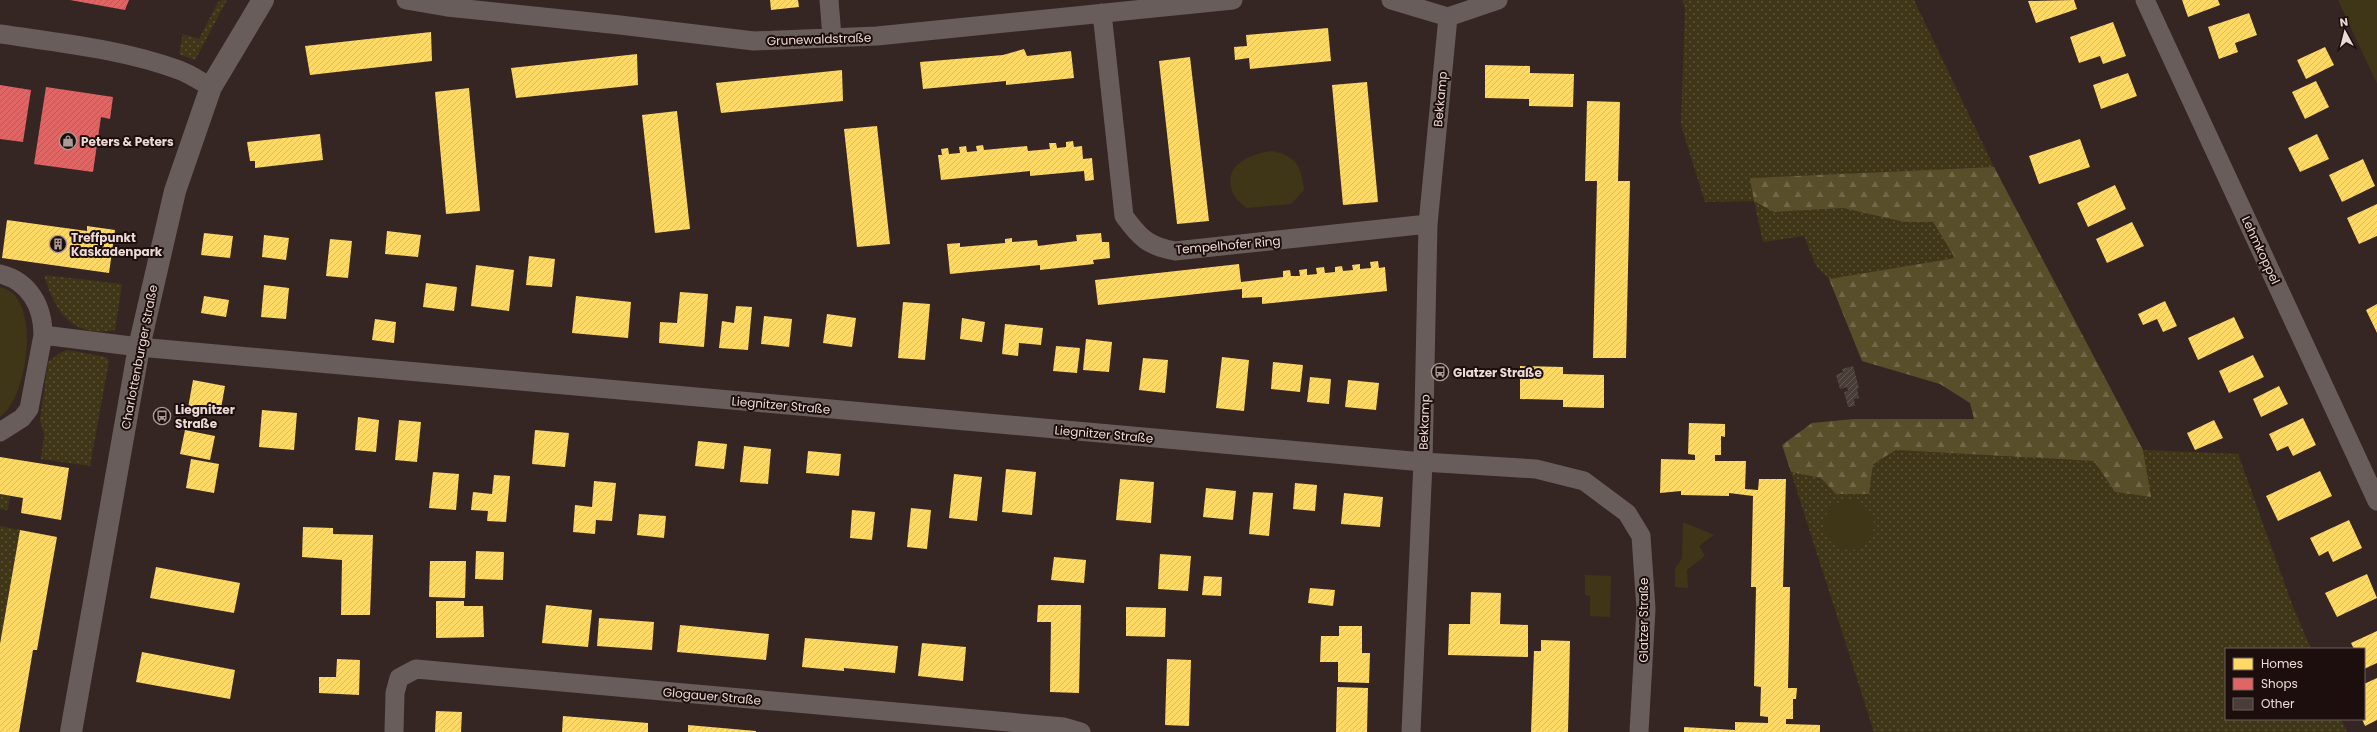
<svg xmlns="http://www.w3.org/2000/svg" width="2377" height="732" viewBox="0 0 2377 732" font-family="Poppins,sans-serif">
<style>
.grass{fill:url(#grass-dots)}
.forest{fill:url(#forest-firs)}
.park{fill:#3f3617}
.homes{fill:url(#homes-hatch)}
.shops{fill:url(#shops-hatch)}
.building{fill:url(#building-hatch)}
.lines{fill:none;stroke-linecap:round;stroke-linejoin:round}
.minor{stroke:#695d5b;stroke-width:19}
.tertiary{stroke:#695d5b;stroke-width:22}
.labels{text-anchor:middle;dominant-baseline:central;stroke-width:4;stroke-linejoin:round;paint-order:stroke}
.street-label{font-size:12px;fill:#ecd9d5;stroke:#1b0e0c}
.poi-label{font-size:12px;font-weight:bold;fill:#ecd9d5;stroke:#1b0e0c;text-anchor:start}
</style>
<defs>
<pattern id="grass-dots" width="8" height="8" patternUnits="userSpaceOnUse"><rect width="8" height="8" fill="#3f3617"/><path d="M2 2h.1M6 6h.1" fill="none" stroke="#5b5238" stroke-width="1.8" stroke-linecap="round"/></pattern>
<pattern id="forest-firs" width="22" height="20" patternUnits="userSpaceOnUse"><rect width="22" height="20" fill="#584f2a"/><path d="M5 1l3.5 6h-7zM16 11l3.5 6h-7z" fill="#706848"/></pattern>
<pattern id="homes-hatch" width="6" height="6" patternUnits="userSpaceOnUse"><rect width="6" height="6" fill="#ffd966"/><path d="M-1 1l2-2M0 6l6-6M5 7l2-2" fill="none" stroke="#dabb5e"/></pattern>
<pattern id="shops-hatch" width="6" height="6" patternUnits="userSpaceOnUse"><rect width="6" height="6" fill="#e06666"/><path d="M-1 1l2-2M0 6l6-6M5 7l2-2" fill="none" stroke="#b25b5b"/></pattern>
<pattern id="building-hatch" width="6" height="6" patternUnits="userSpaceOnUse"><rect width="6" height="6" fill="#483d37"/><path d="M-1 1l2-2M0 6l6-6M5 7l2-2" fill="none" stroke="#635853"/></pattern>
</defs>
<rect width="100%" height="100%" fill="#352624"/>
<path class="grass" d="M 222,0 L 227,0 L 195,60 L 179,54 L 183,34 L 199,39 L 218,2 Z
M 1682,0 L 1914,0 L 1994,167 L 1750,178 L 1774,212 L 1843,208 L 1904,222 L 1933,222 L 1955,258 L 1829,279 L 1816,266 L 1804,236 L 1763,242 L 1754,201 L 1705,202 L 1681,125 L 1685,8 Z
M 44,275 L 122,284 L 115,330 C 72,338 55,312 44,275 Z
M 67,350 L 106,357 L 109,361 L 90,466 L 41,459 L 44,434 L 40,420 L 48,362 L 60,353 Z
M 1896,450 L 2094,461 L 2115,492 L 2150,497 L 2143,450 L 2238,454 L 2292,604 L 2311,649 L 2226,649 L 2226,719 L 2341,719 L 2347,732 L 1874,732 L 1791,472 L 1822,478 L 1836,494 L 1869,494 L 1873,464 Z
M 0,494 L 10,496 L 8,510 L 0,509 Z
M 0,526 L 20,530 L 0,644 Z"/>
<path class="forest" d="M 1994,167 L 2143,450 L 2151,497 L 2115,492 L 2094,461 L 1896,450 L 1873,464 L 1869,494 L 1836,494 L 1821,478 L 1791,472 L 1782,445 L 1812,423 L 1854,419 L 1974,419 L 1970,403 L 1940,384 L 1862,361 L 1829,279 L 1955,258 L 1933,222 L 1904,222 L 1843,208 L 1774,212 L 1754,201 L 1750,178 Z"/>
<path class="park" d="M 2338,0 L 2377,0 L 2377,84 Z
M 1272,151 C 1297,157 1301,165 1304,190 L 1291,204 L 1246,208 C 1242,204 1233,197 1232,191 C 1223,164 1251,154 1272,151 Z
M 0,287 C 43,295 28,399 0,417 Z
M1824 525a25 25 0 1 1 50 0a25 25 0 1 1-50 0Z
M 1683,522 L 1714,535 L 1699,546 L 1705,556 L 1687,570 L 1688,588 L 1675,587 L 1675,569 L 1682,558 Z
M 1585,575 L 1611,576 L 1610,617 L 1590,616 L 1590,596 L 1585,595 Z"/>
<path class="homes" d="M 770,0 L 798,0 L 799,7 L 771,10 Z
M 2074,0 L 2077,9 L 2036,23 L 2028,1 Z
M 2182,0 L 2218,0 L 2220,5 L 2188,17 Z
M 2249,13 L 2257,35 L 2235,43 L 2238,52 L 2219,59 L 2208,27 Z
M 2113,22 L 2126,56 L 2103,64 L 2100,56 L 2079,63 L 2070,37 Z
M 1328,28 L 1331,61 L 1250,69 L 1249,58 L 1235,60 L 1234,47 L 1247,46 L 1246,35 Z
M 431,32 L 432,61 L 310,75 L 305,46 Z
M 2325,47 L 2334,65 L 2306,79 L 2297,60 Z
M 1024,49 L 1027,56 L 1071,51 L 1074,78 L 1006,85 L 1006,81 L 923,89 L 920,62 L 1003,55 Z
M 637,54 L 638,85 L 516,98 L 511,68 Z
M 1190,57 L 1209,221 L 1177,224 L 1159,61 Z
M 1485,65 L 1530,66 L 1530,73 L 1574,74 L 1573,107 L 1529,106 L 1529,99 L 1485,98 Z
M 842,70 L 843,101 L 721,113 L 716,83 Z
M 2128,73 L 2137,96 L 2101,109 L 2093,85 Z
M 2316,81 L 2329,107 L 2305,119 L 2292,92 Z
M 1367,82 L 1378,202 L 1343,205 L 1332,85 Z
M 469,88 L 480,211 L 446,214 L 435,92 Z
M 1587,101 L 1620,102 L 1618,181 L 1630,181 L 1626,358 L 1593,358 L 1597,181 L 1585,181 Z
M 677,111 L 690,229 L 655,233 L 642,115 Z
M 877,126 L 890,244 L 857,247 L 844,129 Z
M 320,134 L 323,160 L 255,168 L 255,161 L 250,161 L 247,142 Z
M 2317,134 L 2329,159 L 2300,172 L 2288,148 Z
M 2080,139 L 2090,167 L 2039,184 L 2029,156 Z
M 1073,141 L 1074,147 L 1082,146 L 1083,159 L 1092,158 L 1094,180 L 1085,181 L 1084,171 L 1030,176 L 1030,171 L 941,180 L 938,155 L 942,155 L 941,149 L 948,148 L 949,154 L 960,153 L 959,147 L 966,146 L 967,152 L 977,151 L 976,146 L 983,145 L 984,150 L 1027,146 L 1028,151 L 1050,149 L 1049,143 L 1056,143 L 1057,148 L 1066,147 L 1066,142 Z
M 2363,159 L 2375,186 L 2342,202 L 2329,175 Z
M 2115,185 L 2126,209 L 2088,227 L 2077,203 Z
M 2377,204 L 2377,236 L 2359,244 L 2347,218 Z
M 7,220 L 87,231 L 87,226 L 115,230 L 109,273 L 2,258 Z
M 2132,222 L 2144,246 L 2107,263 L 2096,239 Z
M 387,231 L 421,235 L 418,257 L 385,254 Z
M 204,233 L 233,236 L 230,258 L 201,255 Z
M 1101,233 L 1102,242 L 1109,242 L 1110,258 L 1093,260 L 1094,264 L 1040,270 L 1040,265 L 950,274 L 947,244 L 960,243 L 960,247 L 1005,243 L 1005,239 L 1012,238 L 1012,242 L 1037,240 L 1038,246 L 1077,241 L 1076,235 Z
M 264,235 L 289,238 L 286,260 L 262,257 Z
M 330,239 L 352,241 L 348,278 L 326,276 Z
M 529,256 L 555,259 L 552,287 L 526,285 Z
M 1378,261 L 1379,268 L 1385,267 L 1387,291 L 1262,304 L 1262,297 L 1242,298 L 1242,289 L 1098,305 L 1095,280 L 1239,264 L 1241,282 L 1283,277 L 1283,271 L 1290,270 L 1291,276 L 1300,276 L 1299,270 L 1307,269 L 1307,275 L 1317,274 L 1316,268 L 1324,267 L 1325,273 L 1335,272 L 1335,267 L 1342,266 L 1343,271 L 1353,270 L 1352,265 L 1360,264 L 1360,269 L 1371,268 L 1370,262 Z
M 476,265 L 514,270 L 509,311 L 471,306 Z
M 426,283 L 457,287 L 454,311 L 423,307 Z
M 264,285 L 289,288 L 286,319 L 261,317 Z
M 680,292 L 708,294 L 704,347 L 659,343 L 660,322 L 677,323 Z
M 204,296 L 229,300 L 226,317 L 201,313 Z
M 576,296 L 631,302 L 628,338 L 572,333 Z
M 2165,301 L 2177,326 L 2163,332 L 2157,319 L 2143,325 L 2138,314 Z
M 903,302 L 930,304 L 925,360 L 898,358 Z
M 2377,304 L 2377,333 L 2366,310 Z
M 736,306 L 752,307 L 748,350 L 719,348 L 722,321 L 734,323 Z
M 827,314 L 856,318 L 852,347 L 823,343 Z
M 764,316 L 792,319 L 789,347 L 761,344 Z
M 2234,317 L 2244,338 L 2198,360 L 2188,338 Z
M 962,318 L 985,322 L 982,342 L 960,339 Z
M 375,319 L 396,322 L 394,343 L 372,340 Z
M 1005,324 L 1043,328 L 1041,345 L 1019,343 L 1018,356 L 1002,354 Z
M 1086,339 L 1112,342 L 1109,372 L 1083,370 Z
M 1056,346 L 1080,348 L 1077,373 L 1053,371 Z
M 2253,355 L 2264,377 L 2229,393 L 2219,371 Z
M 1222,357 L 1249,360 L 1244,411 L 1216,408 Z
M 1143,358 L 1168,360 L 1165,393 L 1139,390 Z
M 1273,362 L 1303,365 L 1300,392 L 1271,389 Z
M 1520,366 L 1563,367 L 1563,374 L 1604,375 L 1604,408 L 1563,407 L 1563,400 L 1520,399 Z
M 1310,377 L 1331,379 L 1329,404 L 1307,402 Z
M 193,380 L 225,386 L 220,414 L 188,408 Z
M 1348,380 L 1379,383 L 1376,410 L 1345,407 Z
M 2279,386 L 2288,404 L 2261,417 L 2253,399 Z
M 262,410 L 297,413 L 294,450 L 259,447 Z
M 358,417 L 379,420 L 376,452 L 355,450 Z
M 2303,418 L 2316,445 L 2293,456 L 2288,446 L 2277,451 L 2269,434 Z
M 399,420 L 421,422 L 417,462 L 395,460 Z
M 2214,420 L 2223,438 L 2195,450 L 2187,433 Z
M 1689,423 L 1725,424 L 1725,437 L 1721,436 L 1721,455 L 1715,455 L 1715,461 L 1746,461 L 1745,489 L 1758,490 L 1759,479 L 1786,479 L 1783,587 L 1790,587 L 1788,688 L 1797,688 L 1796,699 L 1793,699 L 1793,719 L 1786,719 L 1786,724 L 1820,725 L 1820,732 L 1684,732 L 1684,727 L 1735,730 L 1735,722 L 1768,723 L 1768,717 L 1760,716 L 1761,687 L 1754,686 L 1756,587 L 1751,587 L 1753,496 L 1729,493 L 1729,496 L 1681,495 L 1681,491 L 1660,493 L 1661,459 L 1695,460 L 1695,455 L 1688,454 Z
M 185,430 L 215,436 L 210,460 L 180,454 Z
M 535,430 L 569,433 L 565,467 L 532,464 Z
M 698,441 L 727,444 L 724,469 L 695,466 Z
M 744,446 L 771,449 L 768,484 L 740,482 Z
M 808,451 L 841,454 L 839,476 L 806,473 Z
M 0,457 L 69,468 L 61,520 L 21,513 L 23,498 L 0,494 Z
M 191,459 L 219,464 L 214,493 L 186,488 Z
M 1006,469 L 1036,472 L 1032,515 L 1002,512 Z
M 2320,471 L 2332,496 L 2278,521 L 2266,496 Z
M 433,472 L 459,474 L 456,510 L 429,508 Z
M 954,474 L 982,477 L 977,521 L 949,518 Z
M 494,475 L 510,476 L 506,522 L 487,521 L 488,511 L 471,510 L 473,492 L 492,494 Z
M 1120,479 L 1154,482 L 1151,523 L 1116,520 Z
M 594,481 L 616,483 L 612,521 L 596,520 L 595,534 L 573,532 L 575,505 L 592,507 Z
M 1295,483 L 1317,485 L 1315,511 L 1293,509 Z
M 1206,488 L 1236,491 L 1233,520 L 1203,517 Z
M 1253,492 L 1273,493 L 1269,536 L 1249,534 Z
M 1344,493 L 1383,497 L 1380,527 L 1341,524 Z
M 911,508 L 931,510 L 927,549 L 907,547 Z
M 852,510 L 875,512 L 872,540 L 850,538 Z
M 639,514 L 666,516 L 664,538 L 637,535 Z
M 2349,520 L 2362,548 L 2333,562 L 2328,551 L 2319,556 L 2310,538 Z
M 303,527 L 333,528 L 333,534 L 373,535 L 370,615 L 341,615 L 342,560 L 302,557 Z
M 20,530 L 57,537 L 37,650 L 33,650 L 19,732 L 0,732 L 0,644 Z
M 476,551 L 504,552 L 503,580 L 475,579 Z
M 1160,554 L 1191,556 L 1188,591 L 1158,589 Z
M 1054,557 L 1086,560 L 1084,583 L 1051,580 Z
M 430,561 L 466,561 L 465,598 L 429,597 Z
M 156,567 L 240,583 L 234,613 L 150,598 Z
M 2367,574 L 2377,598 L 2337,617 L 2325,593 Z
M 1204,576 L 1222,577 L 1221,596 L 1202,595 Z
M 1310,588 L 1335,590 L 1333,606 L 1308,603 Z
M 1471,592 L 1501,593 L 1500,624 L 1528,625 L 1528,657 L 1448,655 L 1449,624 L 1470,624 Z
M 436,601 L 464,601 L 464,606 L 483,606 L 484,637 L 436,638 Z
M 546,605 L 592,610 L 588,647 L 542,643 Z
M 1038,605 L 1081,605 L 1079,693 L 1050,692 L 1051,622 L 1037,622 Z
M 1126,607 L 1166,608 L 1165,637 L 1126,636 Z
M 599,618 L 654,622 L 652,650 L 597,646 Z
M 680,625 L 769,634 L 766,660 L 677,652 Z
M 1339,626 L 1362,626 L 1362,653 L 1370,653 L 1369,683 L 1338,682 L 1338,662 L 1320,662 L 1321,636 L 1339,636 Z
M 2377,631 L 2377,663 L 2364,669 L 2364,649 L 2354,649 L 2351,643 Z
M 805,638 L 898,646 L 895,673 L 844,668 L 844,671 L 802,667 Z
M 1541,640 L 1570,641 L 1568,732 L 1531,732 L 1534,651 L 1541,651 Z
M 922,643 L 966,647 L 963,681 L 918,676 Z
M 142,652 L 235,670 L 230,699 L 136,682 Z
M 337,659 L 360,660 L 359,695 L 319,693 L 319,677 L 336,677 Z
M 1167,659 L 1191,660 L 1189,726 L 1165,725 Z
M 2377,678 L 2377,720 L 2365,726 L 2362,719 L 2364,719 L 2364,684 Z
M 1337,687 L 1368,688 L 1367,732 L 1336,732 Z
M 436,711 L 462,712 L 461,732 L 435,732 Z
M 563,716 L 648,723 L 648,732 L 562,732 Z
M 688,725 L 756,731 L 756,732 L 688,732 Z"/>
<path class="shops" d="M 70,0 L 129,0 L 125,10 Z
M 0,85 L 31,90 L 23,142 L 0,139 Z
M 46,87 L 113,97 L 110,119 L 101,117 L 93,172 L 34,164 Z"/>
<path class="building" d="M 1853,366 L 1859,388 L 1857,389 L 1859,398 L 1854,399 L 1855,406 L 1848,407 L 1844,392 L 1848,391 L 1847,387 L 1840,389 L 1836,375 L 1843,372 L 1842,369 Z"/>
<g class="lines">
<path class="minor" d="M 406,0 L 447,7 L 620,25 L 754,41 L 877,36 L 1233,0
M 829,0 L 832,37
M 1391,0 L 1448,17 L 1498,0
M 2145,0 L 2377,501
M 1102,13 L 1124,216 C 1140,238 1148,246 1175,251 L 1428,224
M 0,34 C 60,43 122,49 179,70 C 190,74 200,81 211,87
M 0,274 C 29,281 43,306 43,335 L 29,409 L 22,418 L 0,432
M 43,335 L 139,347 L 1423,462 L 1536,469 L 1584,481 L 1627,513 L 1641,536 L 1646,609 L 1639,732
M 394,732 L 395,693 L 399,678 L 416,669 L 1064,727 L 1081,732
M 1411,732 L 1423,462 L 1428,224 L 1448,17"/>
<path class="tertiary" d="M 71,732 L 139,347 L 175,191 L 211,87 L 263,0"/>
</g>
<defs>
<symbol id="shop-ring" viewBox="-11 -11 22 22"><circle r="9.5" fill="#1b0e0c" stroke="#ac9a97" stroke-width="1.5"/><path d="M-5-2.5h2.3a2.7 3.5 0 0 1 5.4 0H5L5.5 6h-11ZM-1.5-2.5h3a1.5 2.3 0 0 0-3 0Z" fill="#ac9a97"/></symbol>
<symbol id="building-ring" viewBox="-11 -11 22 22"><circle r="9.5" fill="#1b0e0c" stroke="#ac9a97" stroke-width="1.5"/><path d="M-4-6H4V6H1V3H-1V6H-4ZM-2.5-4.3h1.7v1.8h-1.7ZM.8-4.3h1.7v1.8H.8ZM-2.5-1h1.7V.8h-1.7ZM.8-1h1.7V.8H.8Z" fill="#ac9a97"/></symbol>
<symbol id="bus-ring" viewBox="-11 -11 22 22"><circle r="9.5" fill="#1b0e0c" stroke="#ac9a97" stroke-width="1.5"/><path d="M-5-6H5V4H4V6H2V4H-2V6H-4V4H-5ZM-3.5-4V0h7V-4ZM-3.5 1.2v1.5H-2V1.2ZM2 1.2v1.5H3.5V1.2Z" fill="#ac9a97"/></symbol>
</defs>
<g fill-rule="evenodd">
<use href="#shop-ring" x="58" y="131" width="20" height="20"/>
<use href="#building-ring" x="48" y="234" width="20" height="20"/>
<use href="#bus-ring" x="1430" y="362" width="20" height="20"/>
<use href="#bus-ring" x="152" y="406" width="20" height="20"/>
</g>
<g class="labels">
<g class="street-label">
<text transform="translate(819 39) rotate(-2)">Grunewaldstraße</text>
<text transform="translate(1440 99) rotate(-85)">Bekkamp</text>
<text transform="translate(1228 245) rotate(-5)">Tempelhofer Ring</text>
<text transform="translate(2261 250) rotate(65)">Lehmkoppel</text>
<text transform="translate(139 357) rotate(-79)">Charlottenburger Straße</text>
<text transform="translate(781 405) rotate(5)">Liegnitzer Straße</text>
<text transform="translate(1424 422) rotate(-88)">Bekkamp</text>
<text transform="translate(1104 434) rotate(5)">Liegnitzer Straße</text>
<text transform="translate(1643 620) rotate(-90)">Glatzer Straße</text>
<text transform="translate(712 696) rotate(5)">Glogauer Straße</text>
</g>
<g class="poi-label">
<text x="81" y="141">Peters &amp; Peters</text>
<text x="71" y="237">Treffpunkt<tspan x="71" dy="14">Kaskadenpark</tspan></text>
<text x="1453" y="372">Glatzer Straße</text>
<text x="175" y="409">Liegnitzer<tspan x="175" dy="14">Straße</tspan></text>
</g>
</g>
<rect x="2225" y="648" width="140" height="72" fill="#1b0e0c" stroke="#6f5f5c"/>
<rect x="2233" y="658" width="20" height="12" fill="#ffd966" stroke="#6f5f5c"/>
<text x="2261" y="668" font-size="12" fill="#ecd9d5">Homes</text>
<rect x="2233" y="678" width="20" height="12" fill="#e06666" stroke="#6f5f5c"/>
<text x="2261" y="688" font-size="12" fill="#ecd9d5">Shops</text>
<rect x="2233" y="698" width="20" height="12" fill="#483d37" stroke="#6f5f5c"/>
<text x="2261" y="708" font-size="12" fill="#ecd9d5">Other</text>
<g transform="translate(2345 32) rotate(353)" stroke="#1b0e0c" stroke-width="3" paint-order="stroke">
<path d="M0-3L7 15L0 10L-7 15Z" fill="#ecd9d5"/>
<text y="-6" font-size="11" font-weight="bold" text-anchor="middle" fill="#ecd9d5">N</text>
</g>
</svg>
